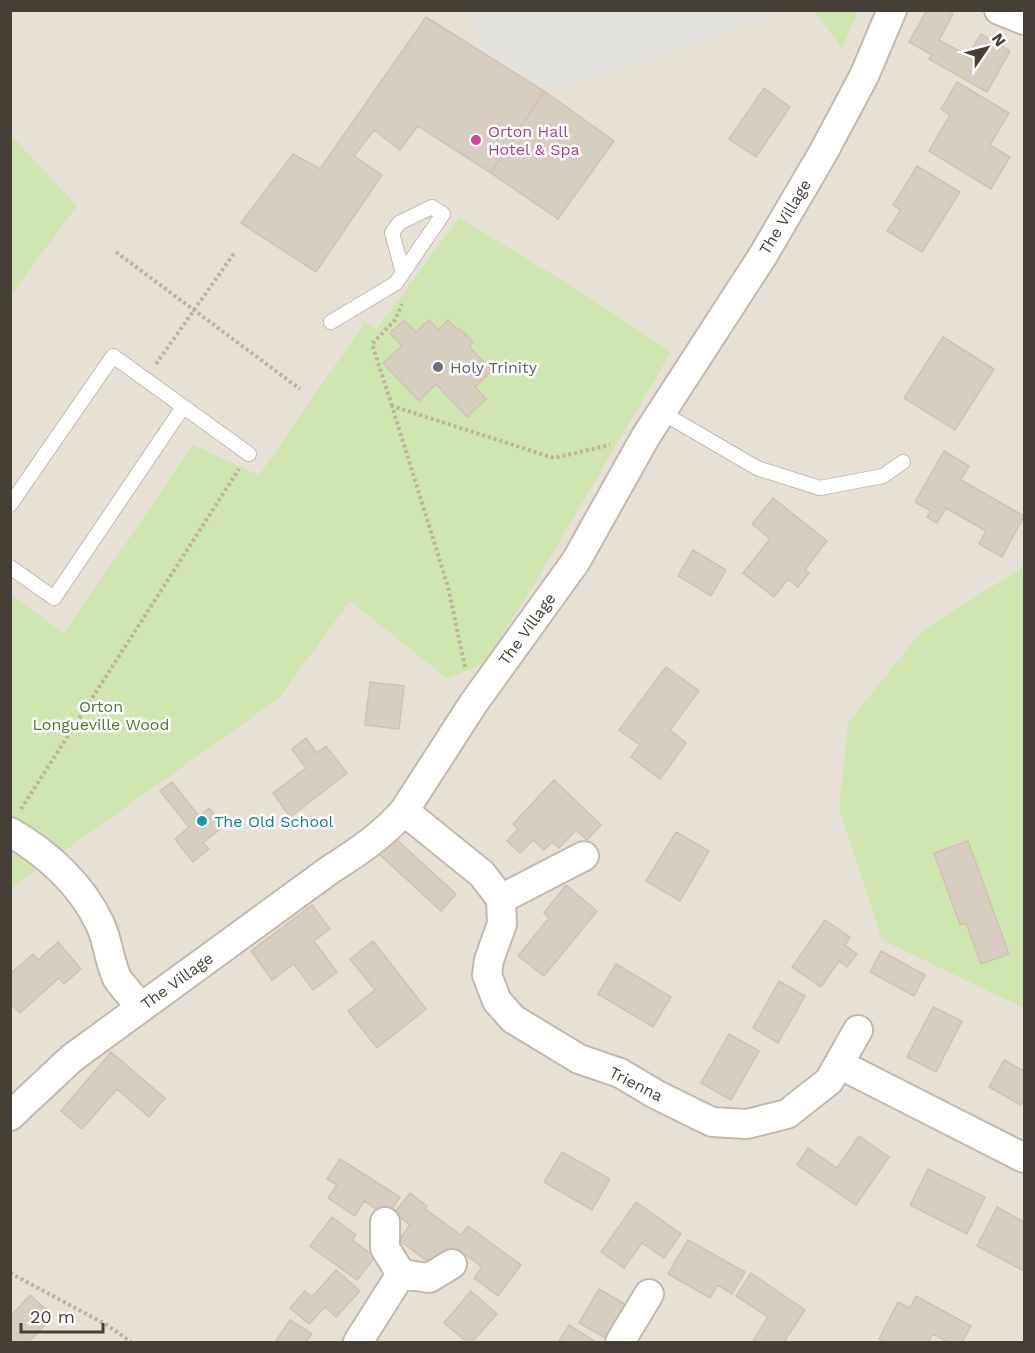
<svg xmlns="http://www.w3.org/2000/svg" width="1035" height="1353" viewBox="0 0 1035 1353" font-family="'Work Sans',sans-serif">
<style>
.residential{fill:#e7e1d5}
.green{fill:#d0e6b1}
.parking{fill:#e4e2df}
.building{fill:#d7cdc0;stroke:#cfc2b0;stroke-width:1.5}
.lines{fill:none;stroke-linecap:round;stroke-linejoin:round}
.service-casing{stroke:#c1b9ad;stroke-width:16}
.minor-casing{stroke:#c1b9ad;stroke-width:32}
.path{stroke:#c0b19c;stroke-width:4;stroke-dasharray:3 3;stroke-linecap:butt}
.service{stroke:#fff;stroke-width:14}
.minor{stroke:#fff;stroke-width:28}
.hotel-dot{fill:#d1479c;stroke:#fff;stroke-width:2}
.worship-dot{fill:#6b7280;stroke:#fff;stroke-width:2}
.culture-dot{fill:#0f9aa8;stroke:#fff;stroke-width:2}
.labels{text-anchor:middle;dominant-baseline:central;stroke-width:5;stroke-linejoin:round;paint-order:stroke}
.hotel-label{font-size:16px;fill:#b23c85;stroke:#fff;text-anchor:start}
.street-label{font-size:16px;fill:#463f36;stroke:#fff}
.worship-label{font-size:16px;fill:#5b616d;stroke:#fff;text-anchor:start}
.park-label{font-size:16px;fill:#4b762b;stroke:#fff}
.culture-label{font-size:16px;fill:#0d838f;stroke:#fff;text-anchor:start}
</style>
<rect width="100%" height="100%" fill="#f3efe7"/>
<path class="residential" d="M 11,11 L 1024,11 L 1024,1342 L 11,1342 Z"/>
<path class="green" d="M 814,11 L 858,11 L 842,48 Z
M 11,135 L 77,206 L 11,295 Z
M 459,217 L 589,297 L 671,352 L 538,578 L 485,663 L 448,679 L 350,601 L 279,698 L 11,889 L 11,595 L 64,633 L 193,445 L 259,475 L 365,322 L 377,329 Z
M 1024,566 L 1024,1008 L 882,940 L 839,809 L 848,723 L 921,632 Z"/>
<path class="parking" d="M 469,11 L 773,11 L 770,16 L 664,56 L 544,91 L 483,53 Z"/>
<path class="building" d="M 927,10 L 947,10 L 953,14 L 939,40 L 968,56 L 981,34 L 1010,51 L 987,92 L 929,59 L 932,55 L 909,42 Z
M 426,17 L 544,91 L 491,173 L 418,126 L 400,150 L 374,130 L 354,156 L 382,175 L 316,272 L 241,223 L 293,154 L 320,169 Z
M 957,82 L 1009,113 L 990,145 L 1010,157 L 991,189 L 929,151 L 950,115 L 941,109 Z
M 764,88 L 790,107 L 756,157 L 729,139 Z
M 544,91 L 614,141 L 558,219 L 491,173 Z
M 917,166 L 960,192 L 922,252 L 887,231 L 901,210 L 893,205 Z
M 404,320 L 416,332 L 429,320 L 438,330 L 448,320 L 458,330 L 460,329 L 473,342 L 469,346 L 492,371 L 475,387 L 486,399 L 467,417 L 436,384 L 419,401 L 383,363 L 402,346 L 390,333 Z
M 943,337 L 994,369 L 955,430 L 904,398 Z
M 944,451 L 969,466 L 961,480 L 1024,516 L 1002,557 L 979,544 L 986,531 L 946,508 L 937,523 L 927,517 L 931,511 L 915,502 Z
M 773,498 L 827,541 L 805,570 L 809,573 L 798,587 L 788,579 L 774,597 L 743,573 L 770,539 L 752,524 Z
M 693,550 L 726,570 L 711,596 L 678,576 Z
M 666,667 L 699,691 L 670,730 L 686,743 L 660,779 L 631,757 L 640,745 L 619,730 Z
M 370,682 L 404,686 L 399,729 L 365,725 Z
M 306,738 L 317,753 L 326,746 L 347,773 L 290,817 L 273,793 L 306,768 L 292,749 Z
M 554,780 L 601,825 L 587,840 L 576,830 L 559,848 L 552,842 L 544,850 L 533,840 L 520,853 L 507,841 L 518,829 L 513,824 Z
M 172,782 L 199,816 L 209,808 L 224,826 L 203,843 L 209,849 L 193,862 L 175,839 L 189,827 L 160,791 Z
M 676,832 L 709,851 L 680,901 L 646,881 Z
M 396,839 L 456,894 L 441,911 L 378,853 Z
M 968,841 L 1009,954 L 981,964 L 966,923 L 960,925 L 934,853 Z
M 566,885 L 597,911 L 544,976 L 518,956 L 549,918 L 544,913 Z
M 312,905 L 330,929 L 314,941 L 337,972 L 313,990 L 294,964 L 272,980 L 251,951 Z
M 825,920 L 850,937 L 845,945 L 857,954 L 847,967 L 839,961 L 821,987 L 792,967 Z
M 373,941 L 426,1009 L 377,1048 L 348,1011 L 375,990 L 350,959 Z
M 58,942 L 81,969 L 64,984 L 59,978 L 20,1013 L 10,1003 L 10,974 L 33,954 L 38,960 Z
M 881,951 L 925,975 L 914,996 L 870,972 Z
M 616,964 L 671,997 L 653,1027 L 598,994 Z
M 779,981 L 805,996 L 778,1043 L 753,1028 Z
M 933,1007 L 962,1021 L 936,1072 L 907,1057 Z
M 729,1034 L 759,1051 L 731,1100 L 701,1083 Z
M 111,1052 L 165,1098 L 149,1117 L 117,1089 L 82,1129 L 61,1111 Z
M 1004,1060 L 1024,1071 L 1024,1099 L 1021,1105 L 989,1087 Z
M 859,1136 L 889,1157 L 856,1205 L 797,1165 L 808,1148 L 837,1168 Z
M 562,1152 L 610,1179 L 592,1210 L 544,1182 Z
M 340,1159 L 400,1197 L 387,1217 L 364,1201 L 355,1216 L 328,1198 L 337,1185 L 327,1179 Z
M 928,1169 L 985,1197 L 967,1234 L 910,1205 Z
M 410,1193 L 427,1206 L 425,1209 L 461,1235 L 468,1226 L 521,1265 L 498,1296 L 474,1278 L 482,1267 L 457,1248 L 440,1271 L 399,1240 L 410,1225 L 394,1213 Z
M 636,1202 L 681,1234 L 664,1258 L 642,1243 L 624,1268 L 601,1252 Z
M 997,1207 L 1024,1222 L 1024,1271 L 977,1246 Z
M 332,1217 L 356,1235 L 352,1240 L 375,1257 L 357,1280 L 310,1246 Z
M 688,1240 L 745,1272 L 732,1294 L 718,1285 L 710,1298 L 668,1274 Z
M 336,1270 L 360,1291 L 336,1317 L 325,1307 L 309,1324 L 290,1308 L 305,1291 L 312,1297 Z
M 751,1273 L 805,1310 L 784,1342 L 755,1342 L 753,1341 L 768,1317 L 736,1296 Z
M 599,1289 L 630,1307 L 611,1341 L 579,1323 Z
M 471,1291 L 497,1314 L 472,1342 L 467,1342 L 444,1323 Z
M 30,1295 L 53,1316 L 30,1341 L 32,1342 L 10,1342 L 10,1317 Z
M 916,1296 L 971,1326 L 962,1342 L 948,1342 L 933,1334 L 928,1342 L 887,1342 L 879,1339 L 898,1302 L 910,1308 Z
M 290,1320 L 312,1334 L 306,1342 L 275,1342 Z
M 569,1325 L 596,1342 L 558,1342 Z"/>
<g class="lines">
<defs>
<path id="service" d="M 331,322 L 396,283 L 443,214 L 432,207 L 399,223 L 392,233 L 403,273
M 661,412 L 757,468 L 820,488 L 883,476 L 903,462
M 10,505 L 113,356 L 249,454
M 10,567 L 54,598 L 183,407"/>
<path id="minor" d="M 999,10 L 1024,20
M 404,811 L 482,874 L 501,899 L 502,924 L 489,960 L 487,975 L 497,1001 L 513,1019 L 579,1059 L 620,1073 L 657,1095 L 712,1122 L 747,1124 L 787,1114 L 829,1081 L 858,1030
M 10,832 C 47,853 82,885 100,924 C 108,941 109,961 117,978 C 123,988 134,998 141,1007
M 501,899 L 584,856
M 839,1064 L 1024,1158
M 10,1116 L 72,1058 L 331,869 C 358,852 383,835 404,811 L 473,704 L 576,561 L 646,436 L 762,257 L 823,153 L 864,76 L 892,10
M 385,1222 L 385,1248 L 401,1274 L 429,1278 L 452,1264
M 358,1342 L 401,1274
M 620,1342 L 649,1294"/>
</defs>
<use href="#service" class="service-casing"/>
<use href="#minor" class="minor-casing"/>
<path class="path" d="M 116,252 L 300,389
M 156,364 L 235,252
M 392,406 L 372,344 L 395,320 L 402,304
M 465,667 L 448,587 L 392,406 L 554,458 L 610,445
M 21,809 L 239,469
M 10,1273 L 107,1325 L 131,1342"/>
<use href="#service" class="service"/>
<use href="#minor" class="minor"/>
</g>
<circle class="hotel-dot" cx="476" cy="140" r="6"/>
<circle class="worship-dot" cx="438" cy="367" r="6"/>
<circle class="culture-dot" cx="202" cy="821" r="6"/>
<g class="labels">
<g class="hotel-label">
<text x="488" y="131">Orton Hall<tspan x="488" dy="18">Hotel &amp; Spa</tspan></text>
</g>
<g class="street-label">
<text transform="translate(785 217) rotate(-59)">The Village</text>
<text transform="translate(527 629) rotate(-54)">The Village</text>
<text transform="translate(177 981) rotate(-36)">The Village</text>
<text transform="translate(636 1084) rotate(27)">Trienna</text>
</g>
<g class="worship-label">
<text x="450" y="367">Holy Trinity</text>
</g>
<g class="park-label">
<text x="101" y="706">Orton<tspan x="101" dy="18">Longueville Wood</tspan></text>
</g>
<g class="culture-label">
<text x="214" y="821">The Old School</text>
</g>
</g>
<rect width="1035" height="1353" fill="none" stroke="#463f36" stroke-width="24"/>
<g transform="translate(987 48) rotate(55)" stroke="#ffffff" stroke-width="4.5" paint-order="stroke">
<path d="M0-4.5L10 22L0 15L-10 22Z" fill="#463f36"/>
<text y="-9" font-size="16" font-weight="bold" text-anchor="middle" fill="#463f36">N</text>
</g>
<path d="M21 1323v9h82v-9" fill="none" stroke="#463f36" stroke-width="3"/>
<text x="30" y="1323" font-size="18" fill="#463f36" stroke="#ffffff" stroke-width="4.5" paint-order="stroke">20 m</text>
</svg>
